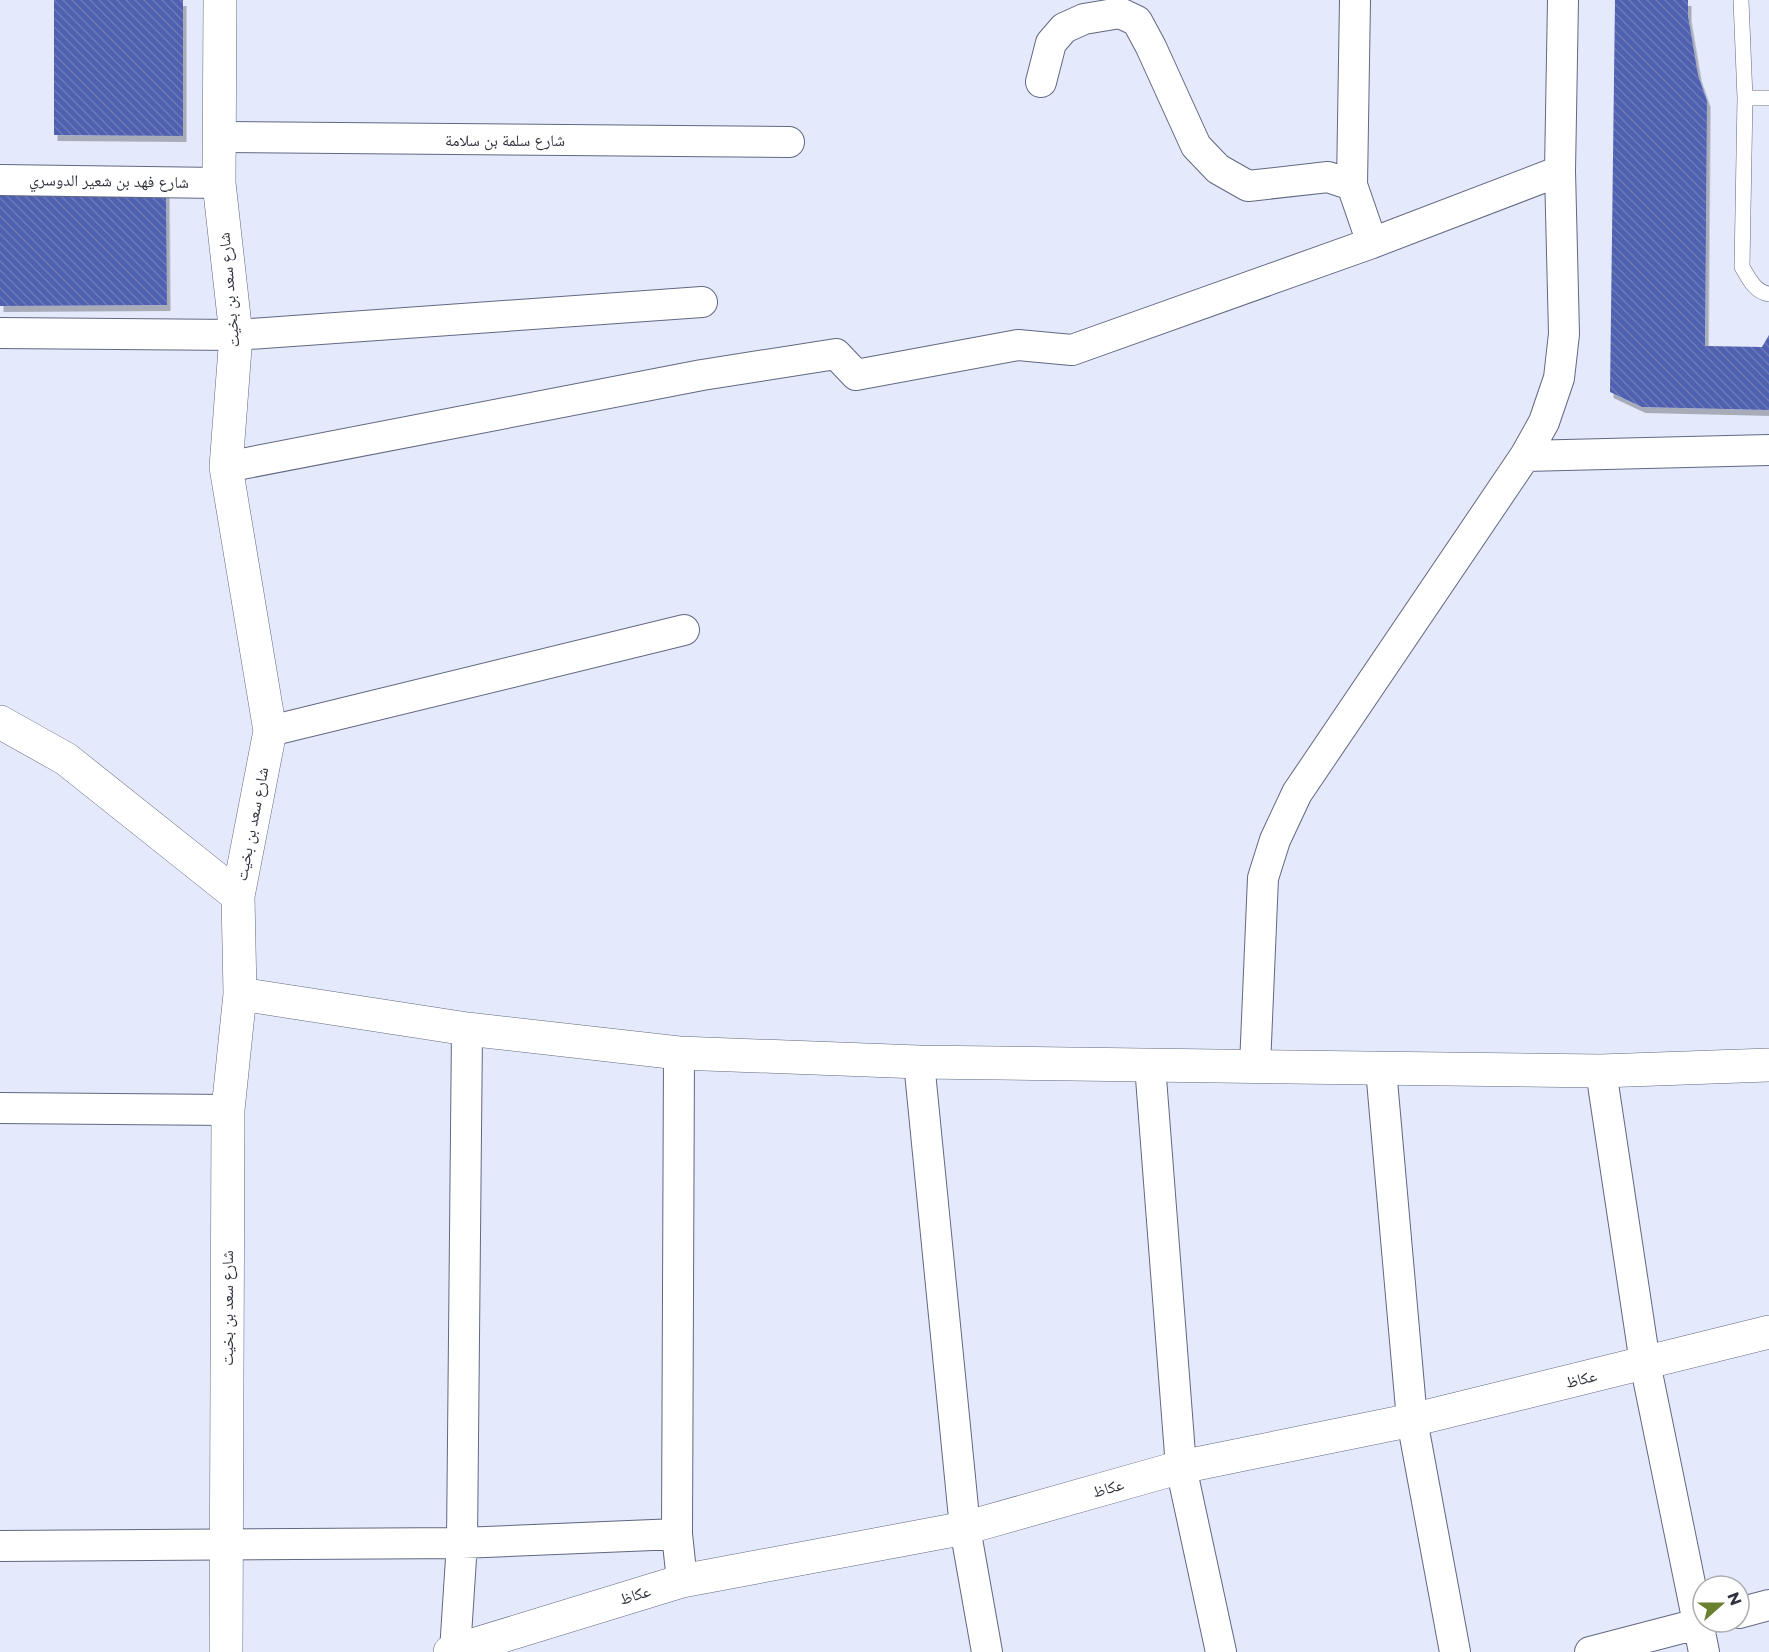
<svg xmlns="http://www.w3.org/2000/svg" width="1769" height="1652" viewBox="0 0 1769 1652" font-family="Montserrat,'Noto Naskh Arabic',sans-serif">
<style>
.building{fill:url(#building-back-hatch);filter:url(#shadow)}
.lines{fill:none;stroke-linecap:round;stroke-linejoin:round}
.lane-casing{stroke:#616881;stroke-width:16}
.street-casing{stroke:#616881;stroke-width:32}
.secondary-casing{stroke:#616881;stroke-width:34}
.lane{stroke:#fff;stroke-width:15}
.street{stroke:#fff;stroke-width:30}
.secondary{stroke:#fff;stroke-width:33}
.labels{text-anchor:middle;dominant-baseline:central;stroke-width:6;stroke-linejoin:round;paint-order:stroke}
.street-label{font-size:16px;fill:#2f323d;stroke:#fff}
</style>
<defs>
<pattern id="building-back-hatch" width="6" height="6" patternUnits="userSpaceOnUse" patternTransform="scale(1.5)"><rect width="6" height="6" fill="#5061b1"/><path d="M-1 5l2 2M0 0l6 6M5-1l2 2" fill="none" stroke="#6c79b6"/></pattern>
<filter id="shadow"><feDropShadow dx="3.5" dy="6" stdDeviation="0" flood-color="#0004"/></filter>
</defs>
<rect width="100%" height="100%" fill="#e4eafb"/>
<path class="building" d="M 54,0 L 183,0 L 183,136 L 54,135 Z
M 1615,0 L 1688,0 L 1688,16 L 1698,75 L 1707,101 L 1705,346 L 1762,347 L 1769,335 L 1769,410 L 1642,407 L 1610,392 Z
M 166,192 L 167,305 L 0,306 L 0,193 Z"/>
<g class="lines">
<defs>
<path id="lane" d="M 1741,0 L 1745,98 L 1742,267 C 1749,279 1755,292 1769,294
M 1745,98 L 1769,98"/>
<path id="street" d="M 1041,82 L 1051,43 L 1064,28 L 1084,19 L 1120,13 L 1137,21 L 1151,47 L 1196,146 L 1218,169 L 1248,186 L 1328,177 L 1352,185 L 1372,243
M 220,137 L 789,142
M 0,180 L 219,183
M 1352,185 L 1355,0
M 0,333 L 236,335 L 702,302
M 1525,456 L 1769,450
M 226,467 L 702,375 L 836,354 L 856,375 L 1018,345 L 1072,350 L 1372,243 L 1560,171
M 270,731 L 684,630
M 679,1053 L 677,1534 L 682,1581
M 919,1062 L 965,1528 L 987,1652
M 1150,1065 L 1181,1467 L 1221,1652
M 1255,1066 L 1263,878 L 1275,840 L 1297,793 L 1525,456 L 1544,422 L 1559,378 L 1564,334 L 1560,171 L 1563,0
M 1381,1069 L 1412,1420 L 1455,1652
M 1601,1071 L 1645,1363 L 1704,1652
M 0,1108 L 228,1110
M 0,1546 L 462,1543 L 677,1534
M 1739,1613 L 1769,1605
M 455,1651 L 462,1543 L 467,1029
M 1590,1652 L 1705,1622"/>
<path id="secondary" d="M 220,0 L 219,183 L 236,335 L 226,467 L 270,731 L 238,896 L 240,994 L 228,1110 L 226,1652
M 0,722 L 66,759 L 238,896
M 240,994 L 467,1029 L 679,1053 L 919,1062 L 1601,1071 L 1769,1065
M 450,1652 L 682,1581 L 965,1528 L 1181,1467 L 1412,1420 L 1769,1332"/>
</defs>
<use href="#lane" class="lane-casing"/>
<use href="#street" class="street-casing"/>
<use href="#secondary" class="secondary-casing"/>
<use href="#lane" class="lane"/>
<use href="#street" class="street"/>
<use href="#secondary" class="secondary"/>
</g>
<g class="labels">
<g class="street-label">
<text x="505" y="140">شارع سلمة بن سلامة</text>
<text transform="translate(109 181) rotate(1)">شارع فهد بن شعير الدوسري</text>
<text transform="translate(229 290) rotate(-95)">شارع سعد بن بخيت</text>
<text transform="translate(252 824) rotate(-79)">شارع سعد بن بخيت</text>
<text transform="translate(227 1308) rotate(-90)">شارع سعد بن بخيت</text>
<text transform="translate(1581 1379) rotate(-14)">عكاظ</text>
<text transform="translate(1108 1488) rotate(-16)">عكاظ</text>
<text transform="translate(635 1595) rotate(-17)">عكاظ</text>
</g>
</g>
<g transform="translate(1721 1604) rotate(69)"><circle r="28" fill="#ffffff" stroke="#acadb1" stroke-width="1.5"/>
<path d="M0-4.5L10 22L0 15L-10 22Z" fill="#6b7f30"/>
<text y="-9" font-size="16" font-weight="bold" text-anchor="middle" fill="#2f323d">N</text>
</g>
</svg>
